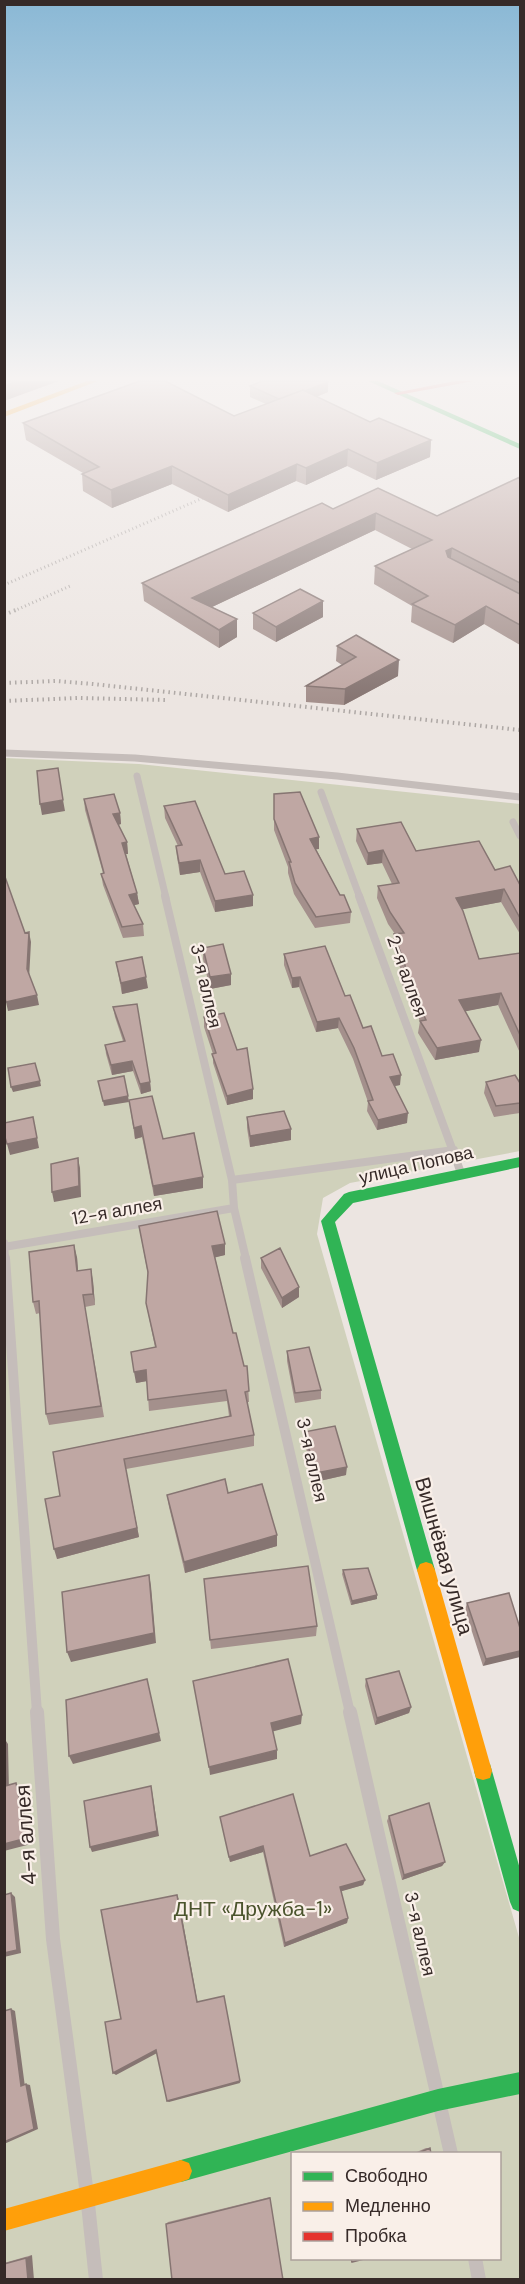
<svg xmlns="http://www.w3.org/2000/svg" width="525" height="2284" viewBox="0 0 525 2284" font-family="'DM Sans',sans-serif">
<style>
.green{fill:#d0d1bb;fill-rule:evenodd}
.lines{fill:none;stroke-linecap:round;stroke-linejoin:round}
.lane-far3{stroke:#c5bdba;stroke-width:7}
.lane-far2{stroke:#c5bdba;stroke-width:8}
.lane-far1{stroke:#c5bdba;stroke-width:10}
.lane{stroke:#c5bdba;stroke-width:14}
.fast{fill:#30b455;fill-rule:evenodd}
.slow{fill:#ff9f0a;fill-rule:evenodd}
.jam{fill:#e5322d;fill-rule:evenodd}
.rail-far1{stroke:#ada7a4;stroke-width:3;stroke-dasharray:1 3;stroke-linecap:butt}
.rail{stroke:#ada7a4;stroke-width:4;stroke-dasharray:1.5 4;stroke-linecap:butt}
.wall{fill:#a4908c}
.shaded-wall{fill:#867572}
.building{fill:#bfa7a3;stroke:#867572;stroke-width:1.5}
.labels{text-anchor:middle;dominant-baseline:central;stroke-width:4.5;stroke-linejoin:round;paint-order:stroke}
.street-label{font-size:18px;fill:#362a28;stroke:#f9efe8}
.near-street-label{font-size:21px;fill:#362a28;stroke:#f9efe8}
.near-park-label{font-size:21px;fill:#4b542d;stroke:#f9efe8}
</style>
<rect width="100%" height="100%" fill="#ece5e1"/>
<path class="green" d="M 5,758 L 139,764 L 520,804 L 520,1151 L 350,1183 L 323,1198 L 317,1234 L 520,1941 L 520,2279 L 5,2280 ZM 292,2154 L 500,2154 L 500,2258 L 292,2258 Z"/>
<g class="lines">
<path class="lane-far3" d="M 4,753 L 135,758 L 337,776 L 520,797
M 137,776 L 166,898
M 321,792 L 360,898
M 513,822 L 520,836"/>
<path class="lane-far2" d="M 165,896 L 232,1180 L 234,1208 L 246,1259
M 359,896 L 461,1173
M 232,1180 L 454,1150
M 4,1243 L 5,1259
M 4,1247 L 234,1208"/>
<path class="lane-far1" d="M 5,1258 L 37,1713
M 245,1258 L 350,1713"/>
<path class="lane" d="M 37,1712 L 53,1939 L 86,2187
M 350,1712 L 437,2093
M 440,2106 L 451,2154
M 88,2204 L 96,2280
M 475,2258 L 479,2280"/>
<path class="fast" d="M 368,381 L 378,381 L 520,444 L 520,449 Z
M 520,1157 L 520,1167 L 353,1203 L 335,1222 L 435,1570 L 432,1576 L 426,1578 L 420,1576 L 417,1570 L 321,1221 L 344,1194 L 349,1192 Z
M 483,1762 L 490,1764 L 520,1869 L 520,1912 L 513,1909 L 510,1902 L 474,1771 L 476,1764 Z
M 520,2072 L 520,2094 L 438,2111 L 181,2182 L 173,2179 L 170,2171 L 173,2163 L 181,2160 L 438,2089 Z"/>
<path class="slow" d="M 87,381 L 98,381 L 4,417 L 4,412 Z
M 426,1562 L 432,1564 L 435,1570 L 492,1771 L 490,1778 L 483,1780 L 476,1778 L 474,1771 L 417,1570 L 420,1564 Z
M 181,2160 L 189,2163 L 192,2171 L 189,2179 L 181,2182 L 4,2231 L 4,2209 Z"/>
<path class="jam" d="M 455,381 L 474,381 L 398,395 L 394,393 Z"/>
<path class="rail-far1" d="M 4,585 L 219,491
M 14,611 L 70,586"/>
<path class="rail" d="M 4,615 L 18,609
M 4,683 L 56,681 L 93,684 L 520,730
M 4,701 L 78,698 L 166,700"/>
</g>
<path class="wall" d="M 328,382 L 328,392 L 316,397 L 370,422 L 431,440 L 430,457 L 376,480 L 347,466 L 306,485 L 296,481 L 228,512 L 172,484 L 112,508 L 83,491 L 82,474 L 83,473 L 26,440 L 23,423 L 234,416 L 266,404 L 250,397 L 250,386 Z
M 520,477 L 520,645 L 484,624 L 453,643 L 411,622 L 412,606 L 374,584 L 375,566 L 412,549 L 375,530 L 212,607 L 237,619 L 237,637 L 219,648 L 144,601 L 142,583 L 333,509 L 437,516 Z
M 253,613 L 323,617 L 276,642 L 253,629 Z
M 337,646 L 398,676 L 344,705 L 306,702 L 306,686 L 342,665 L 336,661 Z
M 274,794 L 319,837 L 319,849 L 316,849 L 340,895 L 351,912 L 350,923 L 315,928 L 294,894 L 288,873 L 288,867 L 274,830 Z
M 84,799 L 120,813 L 121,824 L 118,825 L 127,842 L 128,854 L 126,854 L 137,893 L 139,904 L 134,905 L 143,924 L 144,936 L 123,938 L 103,885 L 101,874 L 103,873 L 85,810 Z
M 164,806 L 225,874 L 253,906 L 215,912 L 200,872 L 180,875 L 177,857 L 176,846 L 178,846 L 165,818 Z
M 357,829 L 416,851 L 495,870 L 520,885 L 520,934 L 501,902 L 462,909 L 479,959 L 520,953 L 520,1053 L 498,1005 L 465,1011 L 479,1052 L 435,1060 L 418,1033 L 420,1021 L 402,984 L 403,977 L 393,946 L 394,934 L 395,934 L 388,924 L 377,898 L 378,886 L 392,884 L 382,863 L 367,865 L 356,841 Z
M 203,948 L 231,985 L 210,989 L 203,959 Z
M 284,954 L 345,996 L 363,1028 L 400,1085 L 395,1086 L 407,1123 L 377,1130 L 367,1111 L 368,1102 L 353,1059 L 338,1028 L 316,1032 L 299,987 L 292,988 L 284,965 Z
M 116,962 L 148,988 L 122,994 Z
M 113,1007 L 150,1082 L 151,1091 L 141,1094 L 133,1071 L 112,1075 L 106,1054 L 105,1045 L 123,1041 L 115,1017 Z
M 204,1017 L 237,1050 L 253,1089 L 253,1099 L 227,1105 L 213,1063 L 213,1054 L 204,1027 Z
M 486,1082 L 520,1083 L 520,1113 L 494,1117 L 484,1093 Z
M 129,1100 L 163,1139 L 203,1177 L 203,1188 L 154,1196 L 142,1137 L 135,1139 Z
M 247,1117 L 291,1140 L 250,1147 L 247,1128 Z
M 139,1226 L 225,1244 L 225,1255 L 215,1257 L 233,1333 L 244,1366 L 247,1366 L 249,1402 L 247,1402 L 254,1435 L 254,1446 L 126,1469 L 139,1537 L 57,1559 L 60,1496 L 53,1452 L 229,1416 L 227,1401 L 149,1411 L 147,1381 L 136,1383 L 155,1347 L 146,1303 L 148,1275 Z
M 77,1257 L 78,1271 L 93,1281 L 95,1305 L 85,1307 L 104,1417 L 49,1425 L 46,1414 L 40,1313 L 36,1314 L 33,1302 Z
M 261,1258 L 299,1287 L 299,1297 L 282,1308 L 261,1268 Z
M 287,1351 L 321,1390 L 321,1399 L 295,1403 L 287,1361 Z
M 304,1432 L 346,1475 L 315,1482 L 304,1441 Z
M 228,1493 L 277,1535 L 277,1546 L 185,1573 L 169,1507 L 167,1495 Z
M 343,1570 L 377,1599 L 351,1605 L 342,1574 Z
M 204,1579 L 317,1626 L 316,1636 L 211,1649 Z
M 467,1603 L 520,1628 L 483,1666 L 465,1610 Z
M 366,1679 L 411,1707 L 409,1713 L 375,1725 L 365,1686 Z
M 389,1816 L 445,1862 L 442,1866 L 402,1880 L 387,1821 Z
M 220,1817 L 365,1880 L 363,1885 L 341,1891 L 348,1918 L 347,1923 L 284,1947 L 263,1852 L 230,1862 Z
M 426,2148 L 430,2148 L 431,2154 L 412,2154 Z
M 270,2197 L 283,2280 L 166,2224 L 168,2222 Z
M 32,2255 L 4,2280 L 4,2263 Z"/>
<path class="shaded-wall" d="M 18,381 L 59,381 L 4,401 L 4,386 Z
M 328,382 L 328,392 L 282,411 L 282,401 Z
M 431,440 L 430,457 L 376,480 L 377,463 Z
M 348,449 L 347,466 L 306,485 L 306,468 Z
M 297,464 L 296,481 L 228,512 L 228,495 Z
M 172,466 L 172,484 L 112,508 L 111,490 Z
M 376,513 L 375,530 L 195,615 L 192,598 Z
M 452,548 L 450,566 L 446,551 Z
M 323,601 L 323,617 L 276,642 L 276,627 Z
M 486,606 L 484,624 L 453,643 L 455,625 Z
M 237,619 L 237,637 L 219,648 L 219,630 Z
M 399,660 L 398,676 L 344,705 L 345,689 Z
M 63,800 L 65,811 L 42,815 L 40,804 Z
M 120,813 L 121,824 L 114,826 L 113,814 Z
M 319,837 L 319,849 L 310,850 L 310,839 Z
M 127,842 L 128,854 L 124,854 L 122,843 Z
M 383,850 L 382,863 L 367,865 L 368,853 Z
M 200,860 L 200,872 L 180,875 L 179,863 Z
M 504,889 L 501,902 L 454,911 L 456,898 Z
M 137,893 L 139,904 L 131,906 L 129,895 Z
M 253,895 L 253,906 L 215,912 L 215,901 Z
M 29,932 L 31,942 L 29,979 L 27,969 Z
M 231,974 L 231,985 L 210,989 L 210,977 Z
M 146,977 L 148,988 L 122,994 L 121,983 Z
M 300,977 L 299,987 L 292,988 L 292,978 Z
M 501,993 L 498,1005 L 457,1013 L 459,1000 Z
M 37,995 L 39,1005 L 8,1011 L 6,1002 Z
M 339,1018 L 338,1028 L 316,1032 L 317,1022 Z
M 481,1040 L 479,1052 L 435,1060 L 437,1048 Z
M 132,1061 L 133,1071 L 112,1075 L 111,1065 Z
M 401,1075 L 400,1085 L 389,1087 L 390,1077 Z
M 40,1081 L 41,1086 L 13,1092 L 11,1087 Z
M 150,1082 L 151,1091 L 141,1094 L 140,1084 Z
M 253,1089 L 253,1099 L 227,1105 L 227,1096 Z
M 128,1096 L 129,1102 L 104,1106 L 103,1101 Z
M 408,1113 L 407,1123 L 377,1130 L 378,1120 Z
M 33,1117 L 39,1148 L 10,1155 L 7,1144 Z
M 141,1126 L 142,1137 L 135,1139 L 134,1128 Z
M 291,1129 L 291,1140 L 250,1147 L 250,1136 Z
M 78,1158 L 80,1168 L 81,1197 L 54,1202 L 52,1192 Z
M 203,1177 L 203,1188 L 154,1196 L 153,1186 Z
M 225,1244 L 225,1255 L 213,1258 L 212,1246 Z
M 74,1245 L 77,1257 L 79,1283 L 77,1271 Z
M 91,1269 L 93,1281 L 95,1305 L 93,1294 Z
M 299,1287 L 299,1297 L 282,1308 L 282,1298 Z
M 146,1370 L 147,1381 L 136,1383 L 134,1372 Z
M 124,1459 L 139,1537 L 57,1559 L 54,1549 Z
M 347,1467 L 346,1475 L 315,1482 L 316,1473 Z
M 277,1535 L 277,1546 L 185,1573 L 184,1562 Z
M 149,1575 L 151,1586 L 156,1643 L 71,1662 L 67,1652 Z
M 377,1595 L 377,1599 L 351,1605 L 352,1601 Z
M 520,1651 L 520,1657 L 483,1666 L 486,1659 Z
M 147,1679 L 161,1741 L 73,1764 L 69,1756 Z
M 411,1707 L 409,1713 L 375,1725 L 377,1718 Z
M 302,1715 L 301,1724 L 271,1732 L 271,1723 Z
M 4,1738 L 8,1744 L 9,1793 L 5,1786 Z
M 277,1750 L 277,1759 L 210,1775 L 209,1767 Z
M 16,1783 L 20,1790 L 31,1844 L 4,1851 L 4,1844 Z
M 151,1786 L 152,1791 L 159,1836 L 92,1852 L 90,1847 Z
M 263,1846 L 263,1852 L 230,1862 L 229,1857 Z
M 445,1862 L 442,1866 L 402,1880 L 404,1875 Z
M 365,1880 L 363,1885 L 339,1892 L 340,1887 Z
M 11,1893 L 15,1897 L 21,1953 L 4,1957 Z
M 177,1895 L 179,1900 L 198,2005 L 197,2002 Z
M 348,1918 L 347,1923 L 284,1947 L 285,1943 Z
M 224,1996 L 240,2083 L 169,2102 L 167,2101 Z
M 11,2009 L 15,2011 L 25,2087 L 21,2086 Z
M 156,2050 L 159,2052 L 116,2075 L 113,2073 Z
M 26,2084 L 30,2085 L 38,2129 L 4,2144 Z
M 32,2255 L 34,2280 L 28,2280 L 26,2258 Z"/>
<path class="building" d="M 4,381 L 18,381 L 4,386 Z
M 140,381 L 165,381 L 234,416 L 303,390 L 370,422 L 379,418 L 431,440 L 377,463 L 348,449 L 306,468 L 297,464 L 228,495 L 172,466 L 111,490 L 82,474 L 99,467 L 23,423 Z
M 262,381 L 327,381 L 328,382 L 305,391 L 303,390 L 279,399 L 250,386 Z
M 520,477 L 520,583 L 452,548 L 446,551 L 448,557 L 520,594 L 520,625 L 486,606 L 455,625 L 412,604 L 428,596 L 375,566 L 432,540 L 376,513 L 192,598 L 237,619 L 219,630 L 142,583 L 322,503 L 333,509 L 378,488 L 437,516 Z
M 300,589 L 323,601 L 276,627 L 253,613 Z
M 356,635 L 399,660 L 345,689 L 306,686 L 356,657 L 337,646 Z
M 58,768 L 63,800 L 40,804 L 37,771 Z
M 300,792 L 319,837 L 310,839 L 340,895 L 344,895 L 351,912 L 316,917 L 295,883 L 289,862 L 291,862 L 274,819 L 274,794 Z
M 114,794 L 120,813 L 113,814 L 127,842 L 122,843 L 137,893 L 129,895 L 143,924 L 122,927 L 101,874 L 104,873 L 84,799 Z
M 195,801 L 225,874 L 244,871 L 253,895 L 215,901 L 200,860 L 179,863 L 176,846 L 182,845 L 164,806 Z
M 401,822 L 416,851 L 479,841 L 495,870 L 510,866 L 520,885 L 520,918 L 504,889 L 456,898 L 463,911 L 479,959 L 520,953 L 520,1035 L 501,993 L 459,1000 L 481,1040 L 437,1048 L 420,1021 L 426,1020 L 404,972 L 407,971 L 394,934 L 404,933 L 390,912 L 378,886 L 399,883 L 383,850 L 368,853 L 357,829 Z
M 4,874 L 25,933 L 29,932 L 27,969 L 37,995 L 6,1002 L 4,995 Z
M 223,944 L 231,974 L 210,977 L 203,948 Z
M 325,946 L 345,996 L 350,995 L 363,1028 L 371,1026 L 382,1056 L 393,1054 L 401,1075 L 390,1077 L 408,1113 L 378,1120 L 368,1101 L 373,1100 L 354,1048 L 339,1018 L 317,1022 L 300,977 L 292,978 L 284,954 Z
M 142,957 L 146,977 L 121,983 L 116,962 Z
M 137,1004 L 150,1082 L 140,1084 L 132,1061 L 111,1065 L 105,1045 L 125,1041 L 113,1007 Z
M 224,1013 L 237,1050 L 247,1048 L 253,1089 L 227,1096 L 212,1054 L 216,1053 L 204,1017 Z
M 35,1063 L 40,1081 L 11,1087 L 8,1068 Z
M 515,1075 L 520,1083 L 520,1103 L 496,1106 L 486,1082 Z
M 124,1076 L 128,1096 L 103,1101 L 98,1081 Z
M 152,1096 L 163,1139 L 194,1133 L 203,1177 L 153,1186 L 141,1126 L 134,1128 L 129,1100 Z
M 284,1111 L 291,1129 L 250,1136 L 247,1117 Z
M 33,1117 L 37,1138 L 7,1144 L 4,1134 L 4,1123 Z
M 78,1158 L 79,1186 L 52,1192 L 51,1164 Z
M 217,1211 L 225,1244 L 212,1246 L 233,1333 L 236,1333 L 244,1366 L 247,1366 L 249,1391 L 245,1392 L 254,1435 L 124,1459 L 137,1528 L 54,1549 L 45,1499 L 60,1496 L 53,1452 L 231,1416 L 226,1390 L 148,1400 L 146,1370 L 134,1372 L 131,1352 L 156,1347 L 146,1303 L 148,1272 L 139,1226 Z
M 74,1245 L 77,1271 L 91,1269 L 93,1294 L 83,1295 L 101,1406 L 46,1414 L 39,1301 L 33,1302 L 29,1252 Z
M 280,1248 L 299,1287 L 282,1298 L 261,1258 Z
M 309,1347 L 321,1390 L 295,1393 L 287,1351 Z
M 335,1426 L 347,1467 L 316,1473 L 304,1432 Z
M 225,1479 L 228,1493 L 262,1484 L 277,1535 L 184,1562 L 167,1495 Z
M 308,1566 L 317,1626 L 210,1640 L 204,1579 Z
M 368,1568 L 377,1595 L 352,1601 L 343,1570 Z
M 149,1575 L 154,1633 L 67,1652 L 62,1592 Z
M 509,1593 L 520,1628 L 520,1651 L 486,1659 L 467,1603 Z
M 288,1659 L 302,1715 L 271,1723 L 277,1750 L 209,1767 L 193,1681 Z
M 399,1671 L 411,1707 L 377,1718 L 366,1679 Z
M 147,1679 L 159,1733 L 69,1756 L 66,1700 Z
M 4,1783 L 5,1786 L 16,1783 L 27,1838 L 4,1844 Z
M 151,1786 L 157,1831 L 90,1847 L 84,1801 Z
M 293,1794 L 310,1856 L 346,1844 L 365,1880 L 340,1887 L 348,1918 L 285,1943 L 263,1846 L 229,1857 L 220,1817 Z
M 429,1803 L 445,1862 L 404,1875 L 389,1816 Z
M 11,1893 L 17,1950 L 4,1953 L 4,1895 Z
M 177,1895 L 197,2002 L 224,1996 L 240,2081 L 167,2101 L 156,2050 L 113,2073 L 105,2022 L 121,2019 L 101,1910 Z
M 11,2009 L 21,2086 L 26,2084 L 34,2129 L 4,2142 L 4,2011 Z
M 430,2148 L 431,2154 L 416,2154 Z
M 270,2198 L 283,2280 L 172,2280 L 166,2224 Z
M 26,2258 L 28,2280 L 4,2280 L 4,2264 Z
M 351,2259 L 364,2259 L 352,2262 Z"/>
<linearGradient id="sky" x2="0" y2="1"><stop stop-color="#8ab8d5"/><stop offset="0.54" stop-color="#f6f3f2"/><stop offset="1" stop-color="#f6f3f2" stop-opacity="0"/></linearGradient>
<rect width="525" height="701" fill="url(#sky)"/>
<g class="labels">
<g class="street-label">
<text transform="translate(407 976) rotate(70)">2-я аллея</text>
<text transform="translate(206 986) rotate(77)">3-я аллея</text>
<text transform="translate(416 1165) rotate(-13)">улица Попова</text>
<text transform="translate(117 1211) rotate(-10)">12-я аллея</text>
<text transform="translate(312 1460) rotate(77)">3-я аллея</text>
<text transform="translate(420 1934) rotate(77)">3-я аллея</text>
</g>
<g class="near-street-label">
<text transform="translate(444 1556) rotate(74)">Вишнёвая улица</text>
<text transform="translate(26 1835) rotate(-94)">4-я аллея</text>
</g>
<g class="near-park-label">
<text x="253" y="1909">ДНТ «Дружба-1»</text>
</g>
</g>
<rect width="525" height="2284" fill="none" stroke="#362a28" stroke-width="12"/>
<rect x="291" y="2152" width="210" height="108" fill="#f9efe8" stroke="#aba09b" stroke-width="1.5"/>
<rect x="303" y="2172" width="30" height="9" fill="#30b455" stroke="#aba09b" stroke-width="1.5"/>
<text x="345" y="2182" font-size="18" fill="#362a28">Свободно</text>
<rect x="303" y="2202" width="30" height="9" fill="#ff9f0a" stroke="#aba09b" stroke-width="1.5"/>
<text x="345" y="2212" font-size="18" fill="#362a28">Медленно</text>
<rect x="303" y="2232" width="30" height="9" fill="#e5322d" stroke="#aba09b" stroke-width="1.5"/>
<text x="345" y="2242" font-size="18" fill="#362a28">Пробка</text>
</svg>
